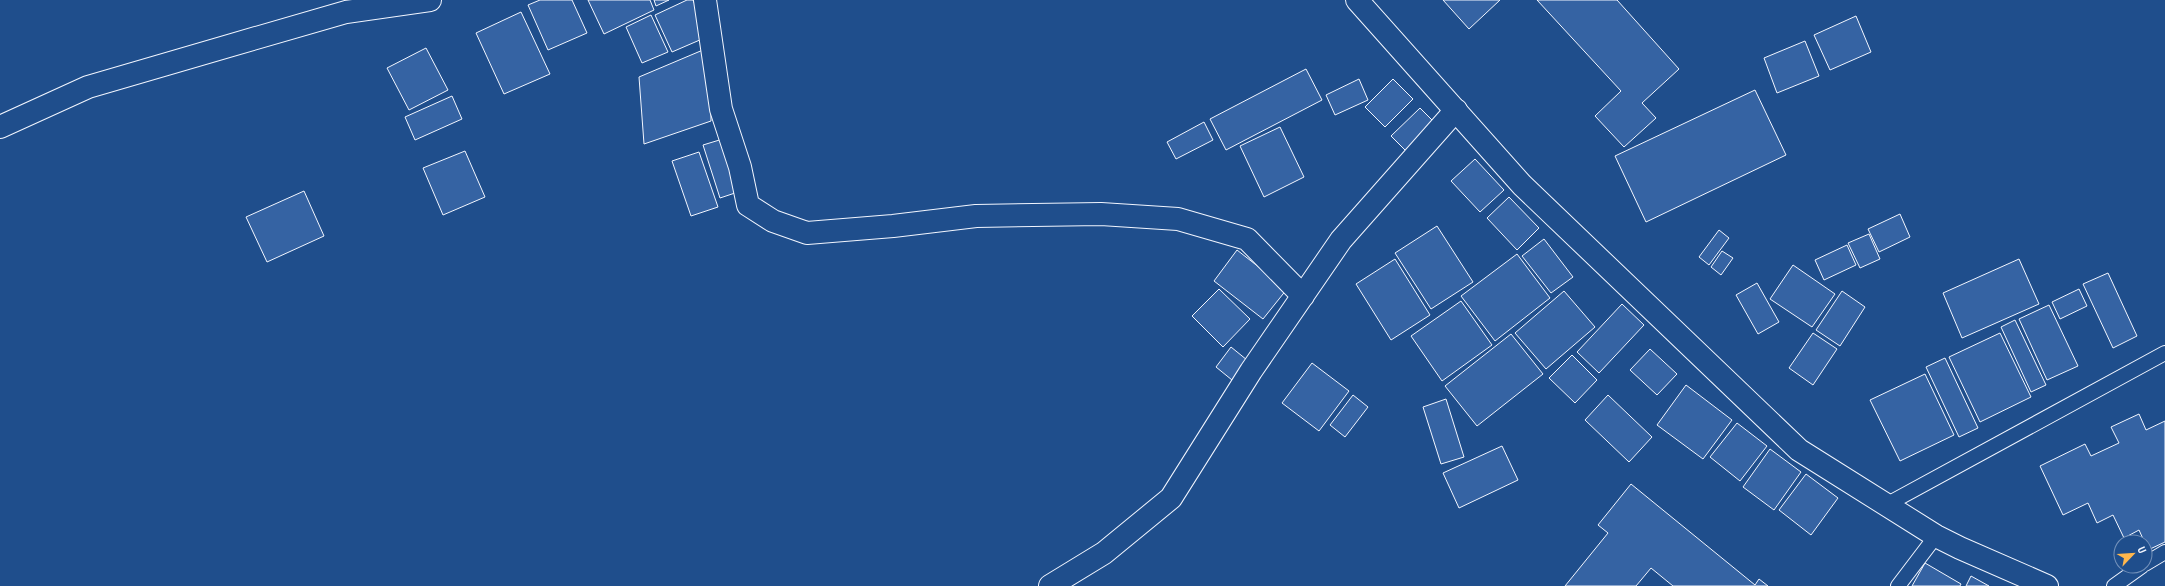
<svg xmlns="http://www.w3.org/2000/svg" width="2165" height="586" viewBox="0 0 2165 586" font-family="'PT Sans Narrow',sans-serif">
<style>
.building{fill:#3563a3;stroke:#f2f6ff}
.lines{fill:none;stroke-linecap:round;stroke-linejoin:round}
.service-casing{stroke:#f2f6ff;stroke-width:16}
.minor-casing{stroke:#f2f6ff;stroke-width:24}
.trunk-casing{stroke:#f2f6ff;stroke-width:24}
.service{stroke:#1f4e8c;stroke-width:14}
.minor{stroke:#1f4e8c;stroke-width:22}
.trunk{stroke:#1f4e8c;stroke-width:22}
</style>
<rect width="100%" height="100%" fill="#1f4e8c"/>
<path class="building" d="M 540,0 L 572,0 L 587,33 L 548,50 L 528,5 Z
M 588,0 L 650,0 L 654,10 L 604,34 Z
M 654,0 L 669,0 L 656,6 Z
M 687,0 L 693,0 L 709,36 L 672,52 L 655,15 Z
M 1443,0 L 1500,0 L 1469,29 Z
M 1537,0 L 1617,0 L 1679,69 L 1642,103 L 1656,118 L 1624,147 L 1595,116 L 1621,91 Z
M 521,12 L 550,74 L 504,94 L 476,33 Z
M 651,15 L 668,52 L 642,63 L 626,27 Z
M 1856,16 L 1871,52 L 1830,70 L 1814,35 Z
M 1805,41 L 1819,76 L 1777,93 L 1764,58 Z
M 710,47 L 711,121 L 644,144 L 639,77 Z
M 426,48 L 448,90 L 409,110 L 387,68 Z
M 1306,69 L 1322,100 L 1226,150 L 1210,119 Z
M 1359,79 L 1368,100 L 1335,115 L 1326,95 Z
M 1393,79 L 1413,99 L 1385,127 L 1365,107 Z
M 1755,90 L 1786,155 L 1646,222 L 1615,156 Z
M 452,96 L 462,119 L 415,140 L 405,117 Z
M 1420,108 L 1437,125 L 1408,153 L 1391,136 Z
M 1204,122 L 1213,140 L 1176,159 L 1167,142 Z
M 1280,127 L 1304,177 L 1264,197 L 1240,146 Z
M 726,138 L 744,190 L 720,198 L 703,145 Z
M 465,151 L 485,197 L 443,215 L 423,168 Z
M 699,152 L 718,207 L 691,216 L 672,161 Z
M 1475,159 L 1504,190 L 1480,212 L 1451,181 Z
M 304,191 L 324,236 L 267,262 L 246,217 Z
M 1509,197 L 1539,228 L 1517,250 L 1487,218 Z
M 1900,214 L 1910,237 L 1879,252 L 1868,229 Z
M 1437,226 L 1473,282 L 1431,309 L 1395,253 Z
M 1719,230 L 1729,238 L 1709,265 L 1699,257 Z
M 1869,234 L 1880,259 L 1860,268 L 1848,243 Z
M 1544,239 L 1573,277 L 1551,293 L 1522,256 Z
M 1847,245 L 1856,265 L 1824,280 L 1815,260 Z
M 1237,250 L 1287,289 L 1263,319 L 1214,281 Z
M 1722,251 L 1733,258 L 1721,275 L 1711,267 Z
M 1517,254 L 1550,298 L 1495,341 L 1461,296 Z
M 1395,259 L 1430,315 L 1391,340 L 1356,284 Z
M 2019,259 L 2039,304 L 1962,338 L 1943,293 Z
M 1793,265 L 1835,294 L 1812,327 L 1770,299 Z
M 2108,273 L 2137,336 L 2113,348 L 2083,284 Z
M 1757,283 L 1779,322 L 1758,334 L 1736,295 Z
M 1219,289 L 1250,319 L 1223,347 L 1192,316 Z
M 2079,289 L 2087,306 L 2060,319 L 2052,302 Z
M 1564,291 L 1595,327 L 1546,369 L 1515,333 Z
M 1842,291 L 1865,307 L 1840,346 L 1816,330 Z
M 1461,301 L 1492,345 L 1442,381 L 1411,336 Z
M 1622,304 L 1644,325 L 1599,373 L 1577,352 Z
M 2049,305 L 2078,366 L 2047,380 L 2019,319 Z
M 2015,320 L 2046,385 L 2031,392 L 2001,327 Z
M 1813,333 L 1837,349 L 1813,385 L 1789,368 Z
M 2000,333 L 2031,397 L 1980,422 L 1949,357 Z
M 1511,334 L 1543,374 L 1477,426 L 1445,386 Z
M 1231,347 L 1247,360 L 1232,380 L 1216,367 Z
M 1650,349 L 1677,374 L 1657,395 L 1630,370 Z
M 1572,355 L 1597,380 L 1575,403 L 1549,378 Z
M 1945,358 L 1978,428 L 1959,437 L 1926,367 Z
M 1312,363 L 1349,391 L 1319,431 L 1282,403 Z
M 1925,374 L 1954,435 L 1900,461 L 1870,400 Z
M 1686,385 L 1732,420 L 1703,459 L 1657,425 Z
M 1353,395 L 1368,407 L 1345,437 L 1330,425 Z
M 1608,395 L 1652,437 L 1629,462 L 1585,420 Z
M 1446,399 L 1464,457 L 1441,464 L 1423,407 Z
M 2139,414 L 2146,430 L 2165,421 L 2165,542 L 2148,550 L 2139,530 L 2124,538 L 2113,515 L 2097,523 L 2088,503 L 2063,515 L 2040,466 L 2085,444 L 2091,456 L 2119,443 L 2111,427 Z
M 1737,423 L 1767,446 L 1740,481 L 1710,457 Z
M 1502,446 L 1518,480 L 1459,508 L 1443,473 Z
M 1770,449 L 1801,472 L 1774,510 L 1743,487 Z
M 1806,474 L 1838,498 L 1811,535 L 1779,510 Z
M 1631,484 L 1755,585 L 1759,579 L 1768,586 L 1673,586 L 1651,568 L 1636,586 L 1565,586 L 1608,533 L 1598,525 Z
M 1925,563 L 1961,584 L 1960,586 L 1912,586 Z
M 1971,576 L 1989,586 L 1966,586 Z"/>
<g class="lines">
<defs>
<path id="service" d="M 1886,505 L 2165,353
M 2145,564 L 2165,552
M 1898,586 L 1936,536
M 2114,586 L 2142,566"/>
<path id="minor" d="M 705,0 L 721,109 L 740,167 L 748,205 L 773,221 L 807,233 L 893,226 L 976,216 L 1101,214 L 1178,219 L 1247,239 L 1303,296
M 0,127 L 88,87 L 232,45 L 346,12 L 430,0
M 1050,586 L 1104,553 L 1171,498 L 1251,371 L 1341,240 L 1456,110"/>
<path id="trunk" d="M 1357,0 L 1522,185 L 1799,450 L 1936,536 L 1960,548 L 2047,586"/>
</defs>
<use href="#service" class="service-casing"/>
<use href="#minor" class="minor-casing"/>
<use href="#trunk" class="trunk-casing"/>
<use href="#service" class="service"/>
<use href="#minor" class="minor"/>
<use href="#trunk" class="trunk"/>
</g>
<g transform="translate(2133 554) rotate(65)"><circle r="19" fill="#1f4e8c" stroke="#7391ba"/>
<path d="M0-3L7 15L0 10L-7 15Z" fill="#ffb74d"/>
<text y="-6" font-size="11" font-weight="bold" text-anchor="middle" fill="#f2f6ff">U</text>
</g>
</svg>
